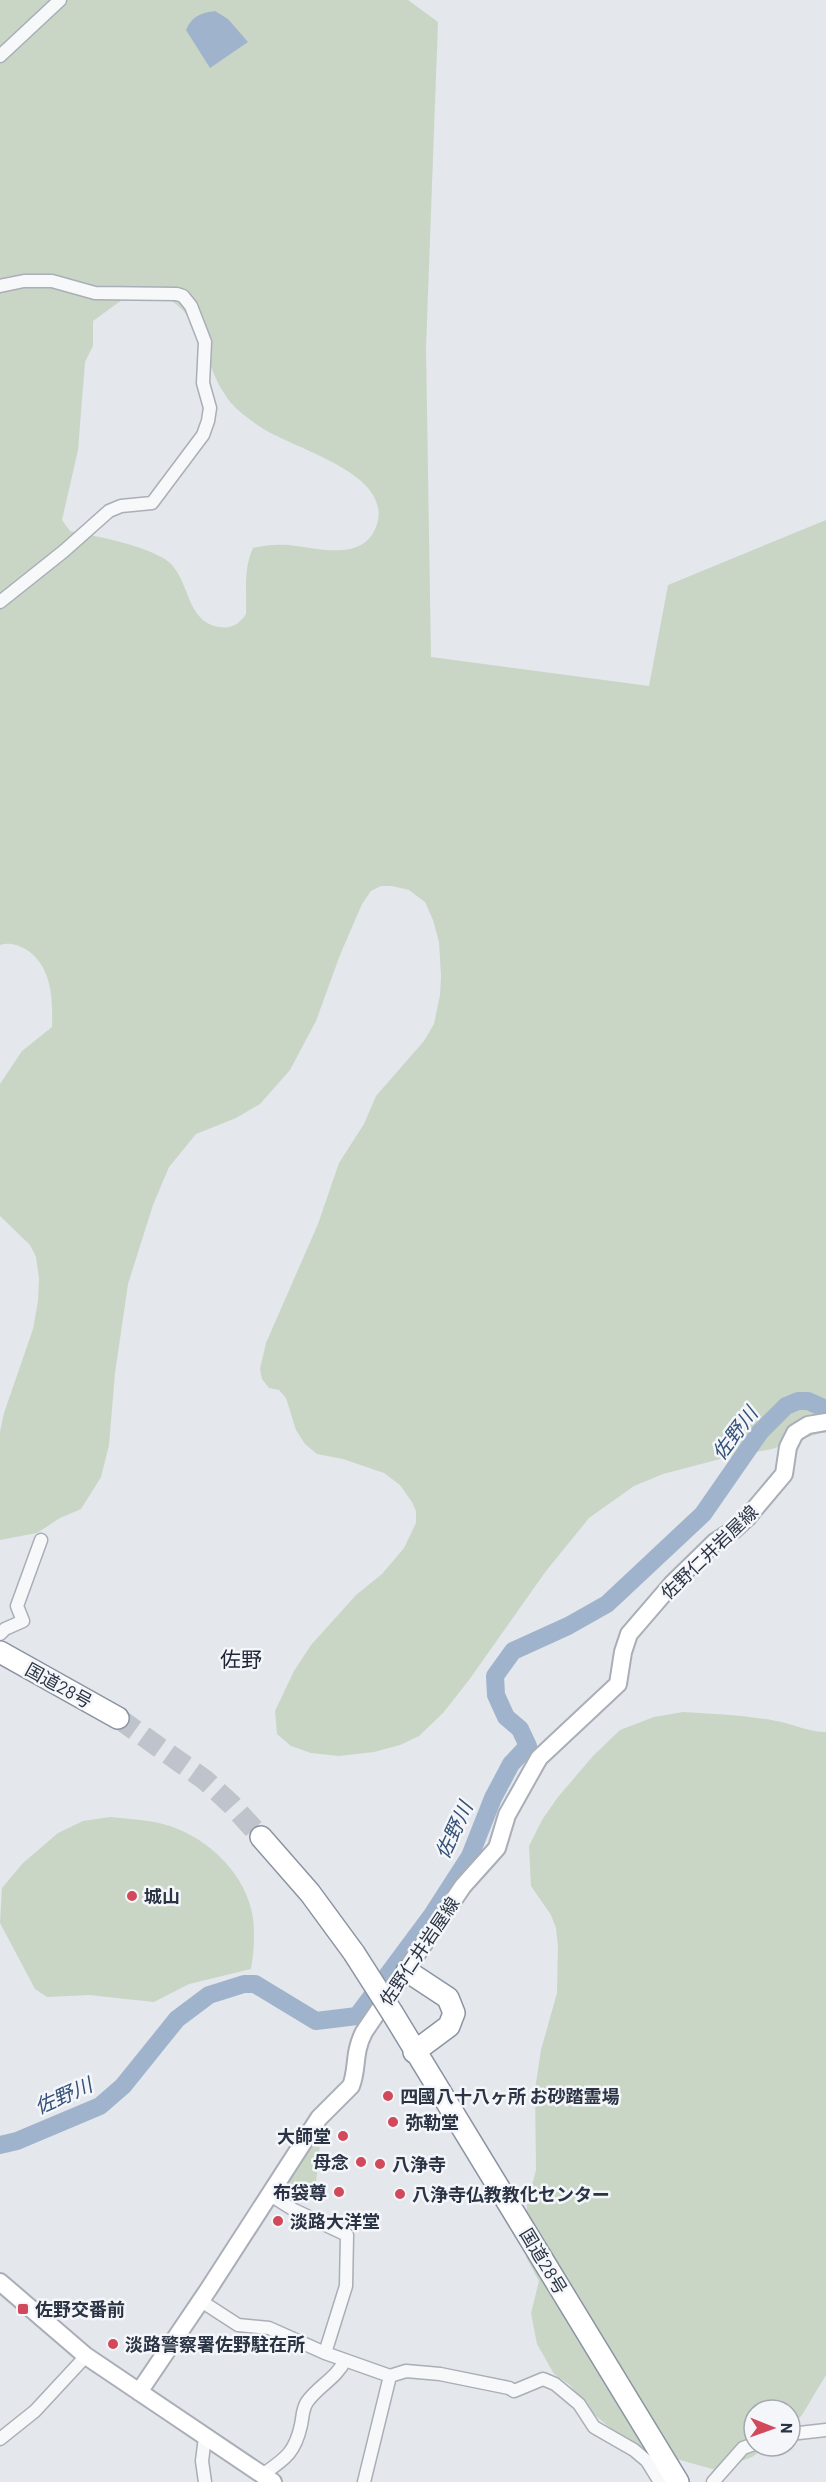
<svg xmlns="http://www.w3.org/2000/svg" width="826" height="2482" viewBox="0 0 826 2482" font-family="Barlow,'Noto Sans JP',sans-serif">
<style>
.green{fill:#c9d6c5;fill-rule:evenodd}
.water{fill:#9fb4cc}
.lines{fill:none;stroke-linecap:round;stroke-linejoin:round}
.river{stroke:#9fb4cc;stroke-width:18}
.highway-tunnel{stroke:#bfc3cb;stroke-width:21;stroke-dasharray:21 10;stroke-linecap:butt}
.street-casing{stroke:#a9aeb7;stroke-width:15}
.secondary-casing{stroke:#a9aeb7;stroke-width:20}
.highway-casing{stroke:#8b94a3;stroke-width:24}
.street{stroke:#f7f8fa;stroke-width:12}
.secondary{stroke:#fff;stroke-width:16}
.highway{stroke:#fff;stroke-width:21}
.highway-bridge-casing{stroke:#8b94a3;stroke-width:24;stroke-linecap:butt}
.highway-bridge{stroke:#fff;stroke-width:21}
.poi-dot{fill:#d1495b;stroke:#f4f6f9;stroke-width:2}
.labels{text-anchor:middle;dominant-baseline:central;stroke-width:5;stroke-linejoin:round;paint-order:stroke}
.street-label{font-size:18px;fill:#2b3445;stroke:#f4f6f9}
.poi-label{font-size:18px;font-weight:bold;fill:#2b3445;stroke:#f4f6f9;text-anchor:start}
.water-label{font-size:20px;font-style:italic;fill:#34527a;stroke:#f4f6f9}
.quarter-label{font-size:21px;fill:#1d2536;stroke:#f4f6f9}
</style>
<rect width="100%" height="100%" fill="#e4e7ec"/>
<path class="green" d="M 0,0 L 408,0 L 438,22 L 426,348 L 431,657 L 649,686 L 668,585 L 826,520 L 826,1431 L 772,1449 L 724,1458 L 663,1474 L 634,1486 L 589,1518 L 546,1571 L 469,1680 L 443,1713 L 419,1736 L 400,1745 L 374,1752 L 339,1756 L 311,1753 L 291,1746 L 277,1734 L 275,1711 L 294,1671 L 311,1645 L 356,1595 L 382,1574 L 404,1548 L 416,1523 L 416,1511 L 412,1502 L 400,1485 L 384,1473 L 343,1459 L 317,1454 L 305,1444 L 296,1430 L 286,1398 L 279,1390 L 269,1388 L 262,1379 L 260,1369 L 266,1343 L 318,1224 L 339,1163 L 364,1124 L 376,1096 L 424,1041 L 434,1024 L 440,995 L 441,976 L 439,942 L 433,920 L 425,902 L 409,890 L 392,886 L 381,886 L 371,891 L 362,904 L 340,955 L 316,1021 L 290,1070 L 260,1104 L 236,1118 L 196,1134 L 169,1167 L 153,1205 L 128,1284 L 115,1373 L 109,1445 L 101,1477 L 81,1509 L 60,1518 L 37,1533 L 0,1540 L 0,1432 L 4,1413 L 33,1329 L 38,1301 L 39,1278 L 36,1257 L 30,1245 L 0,1216 L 0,1084 L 22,1051 L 52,1027 C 53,999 52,967 27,950 C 19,945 9,942 0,945 ZM 130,294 C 140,295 156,294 166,298 C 202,315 204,363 224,393 C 232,407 244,415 256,424 C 287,448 393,471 377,524 C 365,563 318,548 289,545 C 276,544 265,545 253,548 C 243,570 247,591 246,614 C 239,624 232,629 219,627 C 183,621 191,573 163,558 C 136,543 100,537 70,531 L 62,520 L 78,450 L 85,362 L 93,346 L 93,321 Z
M 683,1712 C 714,1714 745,1715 776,1721 C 794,1724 808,1732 826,1732 L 826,2375 L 802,2415 L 790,2427 L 790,2410 L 754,2410 L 754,2446 L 767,2446 L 752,2457 L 716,2470 L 633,2447 L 590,2411 L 570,2385 L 554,2374 L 537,2344 L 531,2313 L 539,2281 L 526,2257 L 527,2204 L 536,2170 L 535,2089 L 541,2050 L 557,1993 L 558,1946 L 556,1928 L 551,1915 L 531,1886 L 529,1846 L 542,1820 L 558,1797 L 593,1756 L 620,1730 L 654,1717 Z
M 110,1817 C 130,1819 151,1820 170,1826 C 209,1839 247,1875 253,1918 C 255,1935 254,1952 251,1969 L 189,1984 L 154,2002 L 89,1995 L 47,1997 L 35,1989 L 0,1923 L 2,1888 L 23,1863 L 58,1833 L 83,1821 Z
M 318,2134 L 331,2135 L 330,2145 L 320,2145 L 316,2183 L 304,2183 L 304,2193 L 285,2192 L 283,2187 Z"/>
<path class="water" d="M 215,11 L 228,19 L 248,42 L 210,68 L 186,30 C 192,16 201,13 215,11 Z"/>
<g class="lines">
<path class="river" d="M 0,2145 L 17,2141 L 100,2106 L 123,2086 L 177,2019 L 209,1995 L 244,1984 L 255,1984 L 316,2021 L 357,2016 L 432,1915 L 470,1856 L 493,1798 L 511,1764 L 528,1746 L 520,1729 L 506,1717 L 496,1695 L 495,1676 L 513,1651 L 568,1626 L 607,1604 L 703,1514 L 760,1432 L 786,1406 L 798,1401 L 808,1401 L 826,1409"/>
<path class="highway-tunnel" d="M 118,1718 L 205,1780 L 231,1804 L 261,1837"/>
<defs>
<path id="street" d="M 0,56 L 60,0
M 0,286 L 24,281 L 52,281 L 95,293 L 177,294 L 183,296 L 191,306 L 205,342 L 203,383 L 210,408 L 208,421 L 203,435 L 152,503 L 121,506 L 109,511 L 64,551 L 0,602
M 0,1634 L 5,1629 L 23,1621 L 17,1606 L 41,1540
M 270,2195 L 294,2210 L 347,2235 L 346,2286 L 325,2353
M 201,2301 L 238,2325 L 269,2328 L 325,2353 L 390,2376 L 406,2371 L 440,2374 L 509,2388 L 514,2391 L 543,2379 L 555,2384 L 579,2404 L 594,2427 L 634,2450 L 647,2461 L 660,2482
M 790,2434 L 826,2430
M 0,2439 L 35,2411 L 86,2356
M 262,2475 C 285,2459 295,2453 301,2425 C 303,2416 302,2410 307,2402 C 318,2386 337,2378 345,2360
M 205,2482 L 202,2461 L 205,2437
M 364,2482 L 390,2376
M 713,2482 L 743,2448 L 754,2444"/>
<path id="secondary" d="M 0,2282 L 86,2356 L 273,2482
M 139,2392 L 208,2290 L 319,2118 L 351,2086 C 358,2069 353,2053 364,2032 L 463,1886 L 497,1848 L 507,1815 L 539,1758 L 618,1684 L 623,1652 L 629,1634 L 672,1584 L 715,1542 L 735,1529 L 747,1518 L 784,1474 L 788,1447 L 795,1433 L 808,1425 L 826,1422"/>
<path id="highway" d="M 0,1652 L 118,1718
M 261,1837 L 310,1893 L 354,1953
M 407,1971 L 448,1998 L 454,2013 L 449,2026 L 414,2052
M 393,2014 L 678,2482"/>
</defs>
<use href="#street" class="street-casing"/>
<use href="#secondary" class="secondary-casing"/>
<use href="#highway" class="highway-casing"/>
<use href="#street" class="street"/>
<use href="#secondary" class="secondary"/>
<use href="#highway" class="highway"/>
<defs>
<path id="highway-bridge" d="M 354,1953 L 393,2014"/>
</defs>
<use href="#highway-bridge" class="highway-bridge-casing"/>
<use href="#highway-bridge" class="highway-bridge"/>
</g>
<g class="poi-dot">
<circle cx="132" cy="1896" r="6"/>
<circle cx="388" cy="2096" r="6"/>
<circle cx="393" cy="2122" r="6"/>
<circle cx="343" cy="2136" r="6"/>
<circle cx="361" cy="2162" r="6"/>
<circle cx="380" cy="2164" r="6"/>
<circle cx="339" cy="2192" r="6"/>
<circle cx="400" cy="2194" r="6"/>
<circle cx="278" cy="2221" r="6"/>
<rect x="17" y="2303" width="12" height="12" rx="3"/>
<circle cx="113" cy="2344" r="6"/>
</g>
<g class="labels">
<g class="street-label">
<text transform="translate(709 1552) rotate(-44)">佐野仁井岩屋線</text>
<text transform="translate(59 1685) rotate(29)">国道28号</text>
<text transform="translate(419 1951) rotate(-56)">佐野仁井岩屋線</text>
<text transform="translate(544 2261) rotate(59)">国道28号</text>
</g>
<g class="poi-label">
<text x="144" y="1896">城山</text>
<text x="400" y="2096">四國八十八ヶ所 お砂踏霊場</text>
<text x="405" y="2122">弥勒堂</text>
<text x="331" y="2136" text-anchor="end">大師堂</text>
<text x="349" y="2162" text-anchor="end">母念</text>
<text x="392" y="2164">八浄寺</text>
<text x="327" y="2192" text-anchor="end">布袋尊</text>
<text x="412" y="2194">八浄寺仏教教化センター</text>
<text x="290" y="2221">淡路大洋堂</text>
<text x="35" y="2309">佐野交番前</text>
<text x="125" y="2344">淡路警察署佐野駐在所</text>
</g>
<g class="water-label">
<text transform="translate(734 1433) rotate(-53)">佐野川</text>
<text transform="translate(453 1830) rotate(-65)">佐野川</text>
<text transform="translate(63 2095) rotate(-24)">佐野川</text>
</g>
<g class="quarter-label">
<text x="241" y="1658">佐野</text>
</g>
</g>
<g transform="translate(772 2428) rotate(91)"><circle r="28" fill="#f4f6f9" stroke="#a4a8b1" stroke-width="1.5"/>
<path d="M0-4.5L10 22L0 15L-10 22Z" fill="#d1495b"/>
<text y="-9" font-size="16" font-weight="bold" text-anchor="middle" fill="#2b3445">N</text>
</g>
</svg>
